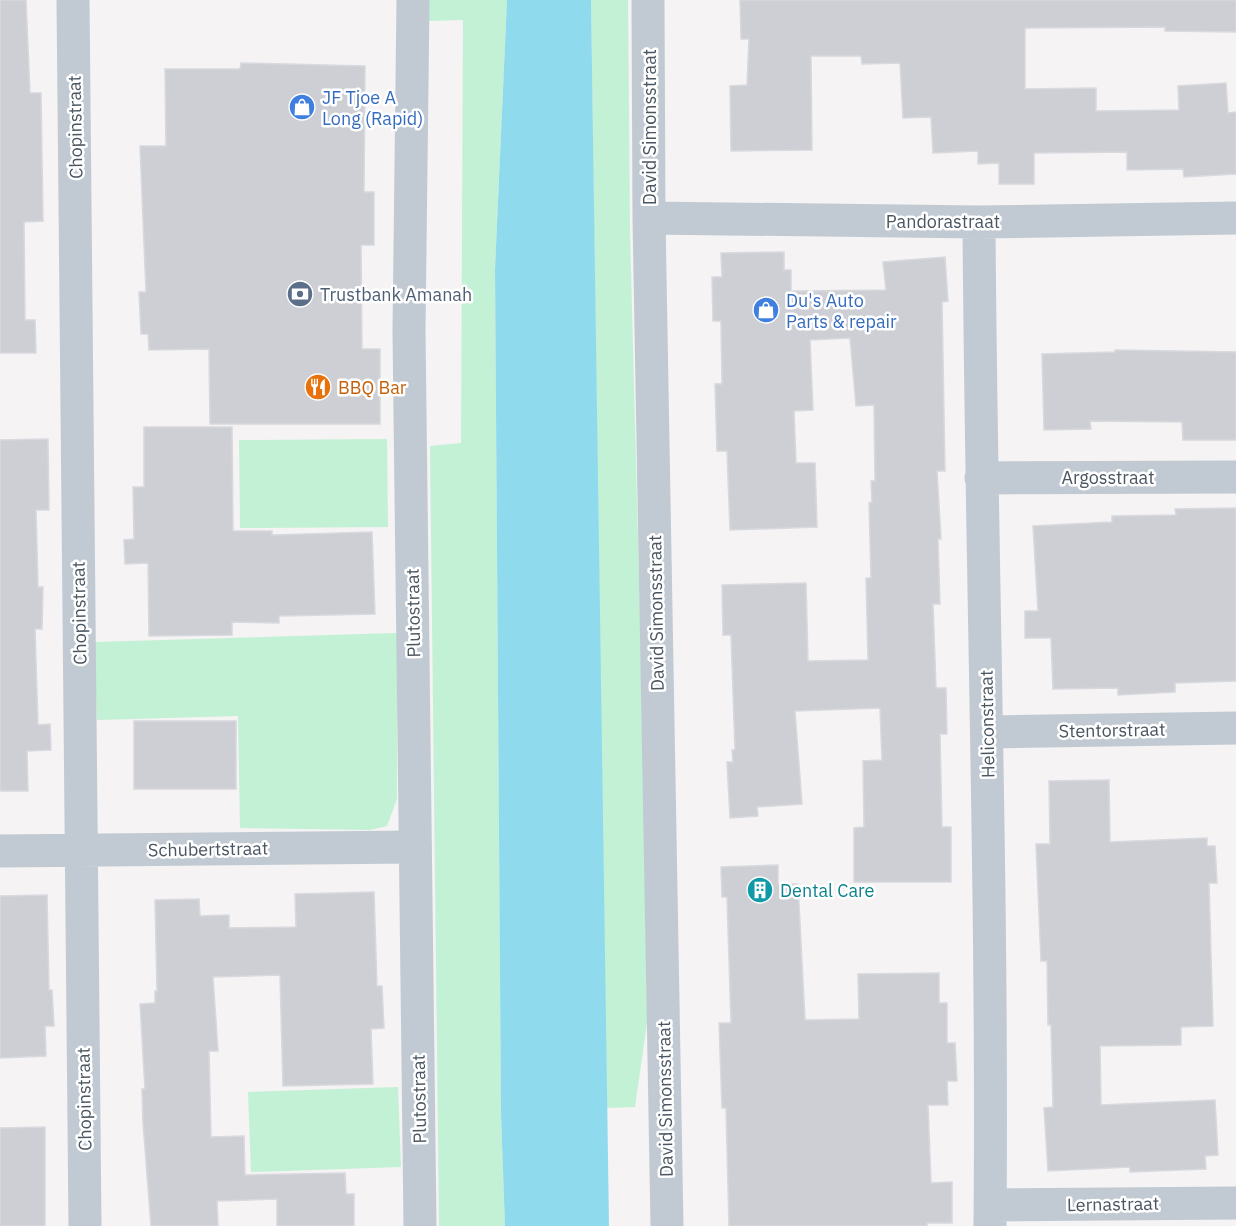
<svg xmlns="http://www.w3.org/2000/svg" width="1236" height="1226" viewBox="0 0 1236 1226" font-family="'IBM Plex Sans',sans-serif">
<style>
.green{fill:#c3f1d5}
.water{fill:#90daee}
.building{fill:#cdcfd5;stroke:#d7d9de;stroke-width:1.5}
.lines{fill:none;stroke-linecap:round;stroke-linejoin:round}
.minor{stroke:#c1cad2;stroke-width:33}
.tertiary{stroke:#c1cad2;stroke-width:33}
.labels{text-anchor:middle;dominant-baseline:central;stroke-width:5;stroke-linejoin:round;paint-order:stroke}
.shop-label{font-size:18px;fill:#366cbe;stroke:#fff;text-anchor:start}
.street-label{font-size:18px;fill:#4a5661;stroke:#fff}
.service-label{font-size:18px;fill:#4e5e75;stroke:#fff;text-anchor:start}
.food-label{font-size:18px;fill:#c56008;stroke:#fff;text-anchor:start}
.culture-label{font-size:18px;fill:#0d838f;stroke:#fff;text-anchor:start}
</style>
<rect width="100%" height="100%" fill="#f5f3f3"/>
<path class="green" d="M 429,0 L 507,0 L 495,269 L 501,1115 L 505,1226 L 439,1226 L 430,446 L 461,443 L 463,20 L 429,21 Z
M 591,0 L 628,0 L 630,231 L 650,1002 L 635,1107 L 606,1108 Z
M 387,439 L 388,527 L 240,528 L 239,440 Z
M 397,633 L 397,799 L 387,826 L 370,830 L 240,828 L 238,716 L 97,720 L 94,642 Z
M 398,1087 L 401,1167 L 251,1172 L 248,1092 Z"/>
<path class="water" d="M 507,0 L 591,0 L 609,1226 L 505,1226 L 501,1115 L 495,269 Z"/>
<path class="building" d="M 0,0 L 26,0 L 30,93 L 41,93 L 43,221 L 24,222 L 25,320 L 35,320 L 36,353 L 0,353 Z
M 740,0 L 1236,0 L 1236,32 L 1165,31 L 1165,27 L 1025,28 L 1025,89 L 1096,88 L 1096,111 L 1179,110 L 1178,86 L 1226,83 L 1228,113 L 1236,112 L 1236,174 L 1184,177 L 1183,169 L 1127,170 L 1127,152 L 1034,153 L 1034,184 L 999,184 L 999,163 L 978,164 L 978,151 L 933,153 L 931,117 L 903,118 L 900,63 L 862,64 L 861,56 L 811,56 L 812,150 L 731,151 L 730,86 L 747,85 L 749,39 L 741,39 Z
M 241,63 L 365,66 L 364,192 L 374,192 L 374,245 L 361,245 L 362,349 L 380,349 L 380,424 L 210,424 L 209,349 L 149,350 L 148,334 L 141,334 L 139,292 L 146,292 L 140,146 L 166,146 L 165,69 L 240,69 Z
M 784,252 L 784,270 L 791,270 L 791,291 L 886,290 L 883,262 L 945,257 L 948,301 L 942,302 L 945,471 L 937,471 L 941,539 L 938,539 L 940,604 L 933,604 L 936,688 L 946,688 L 947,734 L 940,734 L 942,827 L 951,827 L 951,882 L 854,882 L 854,828 L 864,827 L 863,761 L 882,760 L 880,708 L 795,711 L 802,804 L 757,807 L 758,816 L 730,818 L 727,762 L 733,762 L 732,750 L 735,750 L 731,635 L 723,635 L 722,585 L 806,583 L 808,661 L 868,660 L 866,578 L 871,578 L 869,503 L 872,502 L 871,481 L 875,481 L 874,405 L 856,406 L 850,338 L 810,340 L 813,410 L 794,411 L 796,463 L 815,463 L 817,527 L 730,530 L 727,451 L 717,451 L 715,384 L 722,384 L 721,321 L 713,321 L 712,277 L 722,277 L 721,253 Z
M 1115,350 L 1236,352 L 1236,440 L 1183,440 L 1182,422 L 1090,421 L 1091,429 L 1044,430 L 1042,354 L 1115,352 Z
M 144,427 L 232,427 L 233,531 L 272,531 L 272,535 L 372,532 L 375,614 L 279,616 L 279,623 L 232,622 L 232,635 L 149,636 L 148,563 L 125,564 L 124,540 L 134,539 L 133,487 L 144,487 Z
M 48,439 L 49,510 L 36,510 L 38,587 L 43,587 L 42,629 L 35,629 L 38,725 L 50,724 L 51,750 L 27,751 L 28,791 L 0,791 L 0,440 Z
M 1236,508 L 1236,681 L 1175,683 L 1175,692 L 1118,695 L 1118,688 L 1053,689 L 1051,638 L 1025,638 L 1025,611 L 1038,611 L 1033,526 L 1112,522 L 1112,516 L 1176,515 L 1175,509 Z
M 134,721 L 236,721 L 236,789 L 134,789 Z
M 1109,780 L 1110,842 L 1207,838 L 1207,846 L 1215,846 L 1217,883 L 1209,883 L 1213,1026 L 1181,1027 L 1181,1045 L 1100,1046 L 1101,1105 L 1215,1100 L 1218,1155 L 1205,1156 L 1206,1169 L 1130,1172 L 1130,1167 L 1048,1171 L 1044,1108 L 1053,1107 L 1051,1025 L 1048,1025 L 1047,961 L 1041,961 L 1036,844 L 1050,844 L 1049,781 Z
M 778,865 L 778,884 L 798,884 L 805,1020 L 859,1019 L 858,974 L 939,973 L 939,1003 L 947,1003 L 947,1043 L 955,1043 L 957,1081 L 947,1081 L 948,1105 L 928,1105 L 931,1183 L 952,1182 L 952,1223 L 927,1223 L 927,1226 L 729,1226 L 726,1108 L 722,1108 L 719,1023 L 731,1023 L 727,897 L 722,897 L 721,867 Z
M 374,892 L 377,986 L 382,986 L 384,1028 L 371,1029 L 373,1084 L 283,1086 L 280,975 L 213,977 L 218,1051 L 209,1051 L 211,1137 L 244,1136 L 245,1175 L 345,1173 L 346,1194 L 354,1194 L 354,1226 L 277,1226 L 277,1199 L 217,1201 L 218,1226 L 151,1226 L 143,1123 L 142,1089 L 145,1089 L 140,1004 L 155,1003 L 155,991 L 157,991 L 155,900 L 199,899 L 200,916 L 229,915 L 229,928 L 296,927 L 295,894 Z
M 47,895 L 49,990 L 52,990 L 54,1026 L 45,1026 L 46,1056 L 0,1058 L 0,896 Z
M 45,1127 L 45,1226 L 0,1226 L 0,1128 Z"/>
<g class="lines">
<path class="minor" d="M 73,0 L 85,1226
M 648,0 L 649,218 L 667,1226
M 649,218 L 979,222 L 1236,218
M 979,222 C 981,557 993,891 990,1226
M 981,478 L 1236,477
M 988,732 L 1236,728
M 0,851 L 415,847
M 990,1205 L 1236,1203"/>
<path class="tertiary" d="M 413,0 L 409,331 L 420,1226"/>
</g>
<defs>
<symbol id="shop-disc" viewBox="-11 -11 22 22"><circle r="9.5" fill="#3f7fe0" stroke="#fff"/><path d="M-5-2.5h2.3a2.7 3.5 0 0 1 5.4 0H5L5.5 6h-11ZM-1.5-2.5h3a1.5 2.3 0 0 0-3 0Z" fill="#fff"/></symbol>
<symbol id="bank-disc" viewBox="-11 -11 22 22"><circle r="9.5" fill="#5c6f8a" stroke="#fff"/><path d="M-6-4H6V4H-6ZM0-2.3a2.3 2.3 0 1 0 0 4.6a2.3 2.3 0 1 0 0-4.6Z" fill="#fff"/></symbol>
<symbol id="restaurant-disc" viewBox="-11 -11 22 22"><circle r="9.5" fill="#e8710a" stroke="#fff"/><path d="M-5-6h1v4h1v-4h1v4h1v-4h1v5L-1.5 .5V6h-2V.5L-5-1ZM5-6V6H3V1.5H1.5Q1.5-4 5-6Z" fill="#fff"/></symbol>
<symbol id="building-disc" viewBox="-11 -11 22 22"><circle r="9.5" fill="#0f9aa8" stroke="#fff"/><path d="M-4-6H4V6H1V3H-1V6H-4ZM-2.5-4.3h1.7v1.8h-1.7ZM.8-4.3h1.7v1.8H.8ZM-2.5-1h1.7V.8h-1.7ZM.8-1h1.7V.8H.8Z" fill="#fff"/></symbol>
</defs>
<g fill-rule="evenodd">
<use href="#shop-disc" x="287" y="92" width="30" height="30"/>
<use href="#bank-disc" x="285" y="279" width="30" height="30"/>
<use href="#shop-disc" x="751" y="295" width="30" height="30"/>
<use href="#restaurant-disc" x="303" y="372" width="30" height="30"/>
<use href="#building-disc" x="745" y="875" width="30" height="30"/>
</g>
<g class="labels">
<g class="shop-label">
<text x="322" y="97">JF Tjoe A<tspan x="322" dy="21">Long (Rapid)</tspan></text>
<text x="786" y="300">Du's Auto<tspan x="786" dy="21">Parts &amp; repair</tspan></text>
</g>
<g class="street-label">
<text transform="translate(75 127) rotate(-91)">Chopinstraat</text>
<text transform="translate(649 127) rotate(-90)">David Simonsstraat</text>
<text x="943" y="221">Pandorastraat</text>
<text x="1108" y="477">Argosstraat</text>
<text transform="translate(79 613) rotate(-91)">Chopinstraat</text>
<text transform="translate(413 613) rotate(-91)">Plutostraat</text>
<text transform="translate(656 613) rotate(-91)">David Simonsstraat</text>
<text transform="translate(987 724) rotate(-91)">Heliconstraat</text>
<text transform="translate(1112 730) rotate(-1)">Stentorstraat</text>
<text transform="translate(208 849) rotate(-1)">Schubertstraat</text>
<text transform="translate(84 1099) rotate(-91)">Chopinstraat</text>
<text transform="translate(419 1099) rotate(-91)">Plutostraat</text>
<text transform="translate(665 1099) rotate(-91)">David Simonsstraat</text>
<text transform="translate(1113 1204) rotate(-1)">Lernastraat</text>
</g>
<g class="service-label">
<text x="320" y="294">Trustbank Amanah</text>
</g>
<g class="food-label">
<text x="338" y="387">BBQ Bar</text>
</g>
<g class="culture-label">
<text x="780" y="890">Dental Care</text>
</g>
</g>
</svg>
